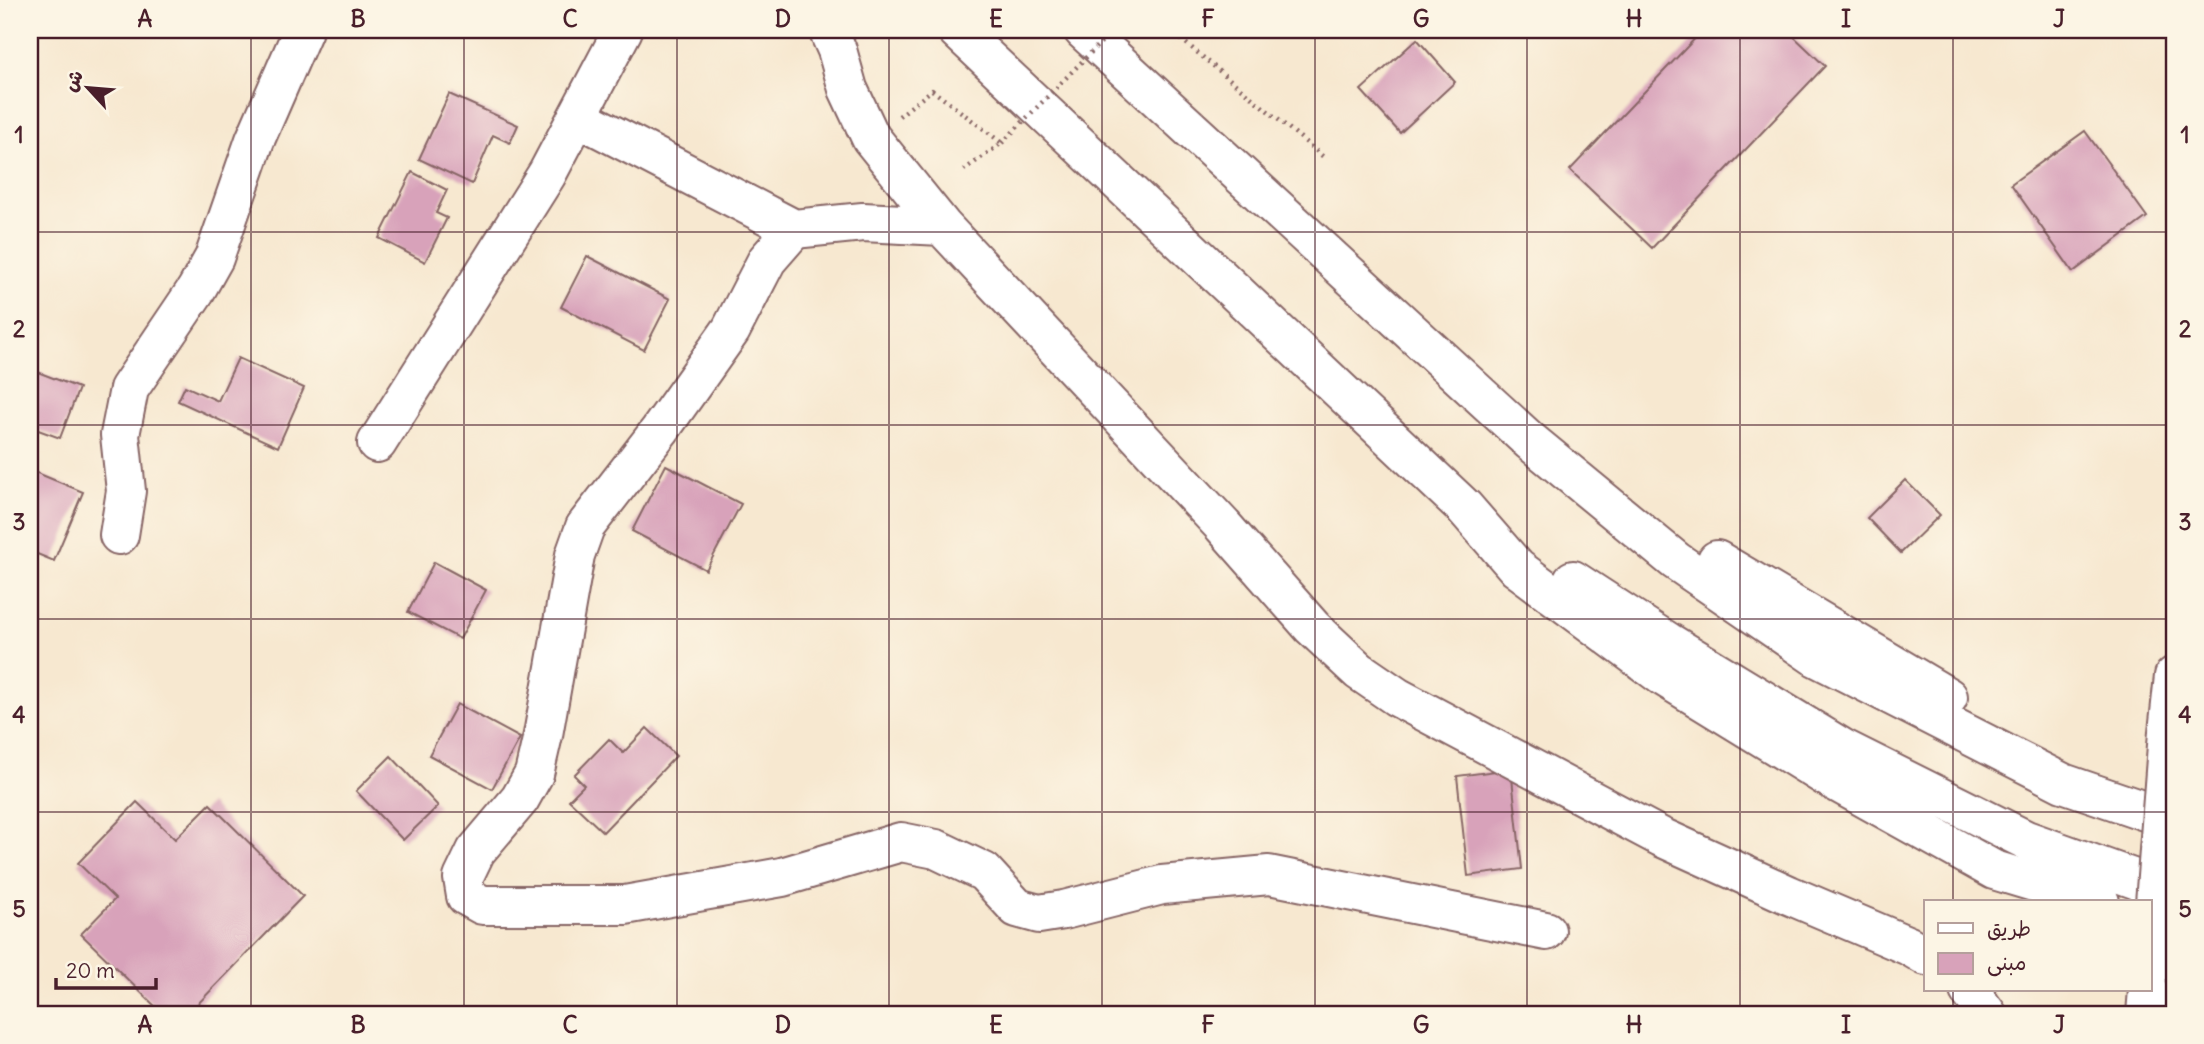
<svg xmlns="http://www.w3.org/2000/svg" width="2204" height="1044" viewBox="0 0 2204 1044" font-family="Delius,'Playpen Sans Arabic',sans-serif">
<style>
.building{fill:#d8a2ba}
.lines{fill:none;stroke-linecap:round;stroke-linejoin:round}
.street-casing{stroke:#876565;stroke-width:42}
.secondary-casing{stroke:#876565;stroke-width:42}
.highway-casing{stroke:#876565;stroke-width:42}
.path{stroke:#876565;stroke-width:4.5;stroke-dasharray:2 5;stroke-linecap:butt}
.street{stroke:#fff;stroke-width:38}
.secondary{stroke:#fff;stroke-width:38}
.highway{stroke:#fff;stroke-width:38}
.secondary-bridge-casing{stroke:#876565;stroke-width:42;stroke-linecap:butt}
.path-bridge{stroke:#876565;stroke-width:4.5;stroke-dasharray:2 5;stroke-linecap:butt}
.secondary-bridge{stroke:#fff;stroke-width:38}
.grid{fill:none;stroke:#4a1f2b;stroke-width:2;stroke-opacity:0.55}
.neatline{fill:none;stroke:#4a1f2b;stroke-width:2.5}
.grid-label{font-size:23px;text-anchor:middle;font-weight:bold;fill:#4a1f2b}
</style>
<rect width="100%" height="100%" fill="#fcf5e5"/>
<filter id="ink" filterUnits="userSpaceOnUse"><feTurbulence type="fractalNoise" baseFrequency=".0143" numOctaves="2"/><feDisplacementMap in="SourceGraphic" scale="14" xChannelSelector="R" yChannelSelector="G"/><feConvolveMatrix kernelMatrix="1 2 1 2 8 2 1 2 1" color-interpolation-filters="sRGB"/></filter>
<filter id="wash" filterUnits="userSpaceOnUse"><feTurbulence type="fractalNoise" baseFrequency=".00686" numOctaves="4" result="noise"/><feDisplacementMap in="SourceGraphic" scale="28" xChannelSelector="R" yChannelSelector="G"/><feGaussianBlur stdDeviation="1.57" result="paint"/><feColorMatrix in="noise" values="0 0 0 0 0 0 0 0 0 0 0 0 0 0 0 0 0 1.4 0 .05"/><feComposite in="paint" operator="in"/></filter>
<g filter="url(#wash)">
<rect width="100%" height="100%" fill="#f7e8d0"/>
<g id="blocks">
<path class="building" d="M 1703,30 L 1787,30 L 1825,66 L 1652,248 L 1570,170 Z
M 1417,39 L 1455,82 L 1400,133 L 1361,90 Z
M 449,94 L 518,125 L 510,143 L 493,135 L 472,184 L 419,159 Z
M 2085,131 L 2147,217 L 2073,272 L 2011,184 Z
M 412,172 L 447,190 L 436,213 L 447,218 L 425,262 L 379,238 Z
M 587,256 L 670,299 L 644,350 L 561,307 Z
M 238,358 L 304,388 L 278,447 L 178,401 L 185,386 L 218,401 Z
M 30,369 L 79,388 L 60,438 L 30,427 Z
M 666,465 L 741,504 L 706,570 L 632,531 Z
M 30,470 L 83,492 L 54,561 L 30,551 Z
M 1905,480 L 1940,515 L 1901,553 L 1867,518 Z
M 434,562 L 486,590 L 460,639 L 408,612 Z
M 457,704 L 520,738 L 492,789 L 429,755 Z
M 647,728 L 676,756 L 603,832 L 569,800 L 584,785 L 574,775 L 609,739 L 623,753 Z
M 391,756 L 438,806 L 403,840 L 356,791 Z
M 1511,769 L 1522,869 L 1468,876 L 1457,776 Z
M 137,802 L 175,839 L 210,804 L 303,896 L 188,1014 L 163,1014 L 81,934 L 115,899 L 78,863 Z"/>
</g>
</g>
<g filter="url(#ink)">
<use href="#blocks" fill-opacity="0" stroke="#876565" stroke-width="2"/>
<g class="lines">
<defs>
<path id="street" d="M 828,30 L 837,50 L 848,89 L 871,138 L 942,226 L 1223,526 L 1312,627 L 1359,671 L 1397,697 L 1661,837 L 1789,895 L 1909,946 L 1926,956
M 578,117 L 794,229
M 942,226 L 863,222 L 794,229 L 767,260 L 731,330 L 660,430 L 585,527 L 575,555 L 543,735 L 534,774 L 520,799 L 476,851 L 463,878 L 466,896 L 482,905 L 625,905 L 782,877 L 901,842 L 936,849 L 984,872 L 1017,908 L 1039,914 L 1064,910 L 1162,885 L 1269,875 L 1546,931
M 377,443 L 547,174 L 623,30
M 119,535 L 126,491 L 120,435 L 129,389 L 196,290 L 214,258 L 255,140 L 303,30
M 1969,990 L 1987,1014"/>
<path id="secondary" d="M 2168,732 L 2174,676
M 2146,1014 L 2148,990"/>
<path id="highway" d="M 957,30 L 1464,507 L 1517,568 L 1661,675 L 1827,777 L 1994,870 L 2100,902
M 1083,30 L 1530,441 L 1676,561 L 1816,657 L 2063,783 L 2174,821
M 1717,560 L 1948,697
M 1573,580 L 1668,642 L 1842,748 L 2026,840 L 2174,893"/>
</defs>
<use href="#street" class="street-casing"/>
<use href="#secondary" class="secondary-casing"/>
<use href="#highway" class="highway-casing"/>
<path class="path" d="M 1170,30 L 1326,159
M 899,116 L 932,90 L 1002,143 L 964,170"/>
<use href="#street" class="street"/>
<use href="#secondary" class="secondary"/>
<use href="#highway" class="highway"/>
<defs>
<path id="secondary-bridge" d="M 2150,969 L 2168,732"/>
</defs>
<use href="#secondary-bridge" class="secondary-bridge-casing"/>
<path class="path-bridge" d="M 1002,143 L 1113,30"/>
<use href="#secondary-bridge" class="secondary-bridge"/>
</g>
</g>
<path class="grid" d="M 251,30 L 251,1014M 464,30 L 464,1014M 677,30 L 677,1014M 889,30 L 889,1014M 1102,30 L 1102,1014M 1315,30 L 1315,1014M 1527,30 L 1527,1014M 1740,30 L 1740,1014M 1953,30 L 1953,902M 30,232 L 2174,232M 30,425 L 2174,425M 30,619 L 2174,619M 30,812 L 2174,812M 1953,990 L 1953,1014"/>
<rect width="2204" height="1044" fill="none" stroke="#fcf5e5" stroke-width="77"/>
<rect x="1924" y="900" width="228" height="91" fill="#fcf5e5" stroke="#b59f9b" stroke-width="2"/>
<rect x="1938" y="923" width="35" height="10" fill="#ffffff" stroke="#b59f9b" stroke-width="2"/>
<text x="1987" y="936" font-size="21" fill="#4a1f2b">طريق</text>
<rect x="1938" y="953" width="35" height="21" fill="#d8a2ba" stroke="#b59f9b" stroke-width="2"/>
<text x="1987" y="970" font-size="21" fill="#4a1f2b">مبنى</text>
<g transform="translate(88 88) rotate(296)" stroke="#fcf5e5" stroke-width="5" paint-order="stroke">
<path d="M0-5L12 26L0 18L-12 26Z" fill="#4a1f2b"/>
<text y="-10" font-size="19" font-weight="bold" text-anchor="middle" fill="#4a1f2b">ش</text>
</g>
<path d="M56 978v10h100v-10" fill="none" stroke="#4a1f2b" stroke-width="3.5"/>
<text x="66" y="978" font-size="21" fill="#4a1f2b" stroke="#fcf5e5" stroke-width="5" paint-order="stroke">20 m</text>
<rect x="38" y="38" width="2128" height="968" class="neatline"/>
<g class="grid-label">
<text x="145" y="27">A</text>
<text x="358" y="27">B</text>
<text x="570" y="27">C</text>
<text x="783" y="27">D</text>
<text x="996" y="27">E</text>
<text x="1208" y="27">F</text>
<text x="1421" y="27">G</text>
<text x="1634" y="27">H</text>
<text x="1846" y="27">I</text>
<text x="2059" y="27">J</text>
<text x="19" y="143">1</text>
<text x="2185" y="143">1</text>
<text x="19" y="337">2</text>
<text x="2185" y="337">2</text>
<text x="19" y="530">3</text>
<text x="2185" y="530">3</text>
<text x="19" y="723">4</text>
<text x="2185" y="723">4</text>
<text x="19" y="917">5</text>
<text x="2185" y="917">5</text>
<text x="145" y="1033">A</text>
<text x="358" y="1033">B</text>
<text x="570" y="1033">C</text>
<text x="783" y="1033">D</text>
<text x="996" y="1033">E</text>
<text x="1208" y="1033">F</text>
<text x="1421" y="1033">G</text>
<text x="1634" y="1033">H</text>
<text x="1846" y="1033">I</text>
<text x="2059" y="1033">J</text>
</g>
</svg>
